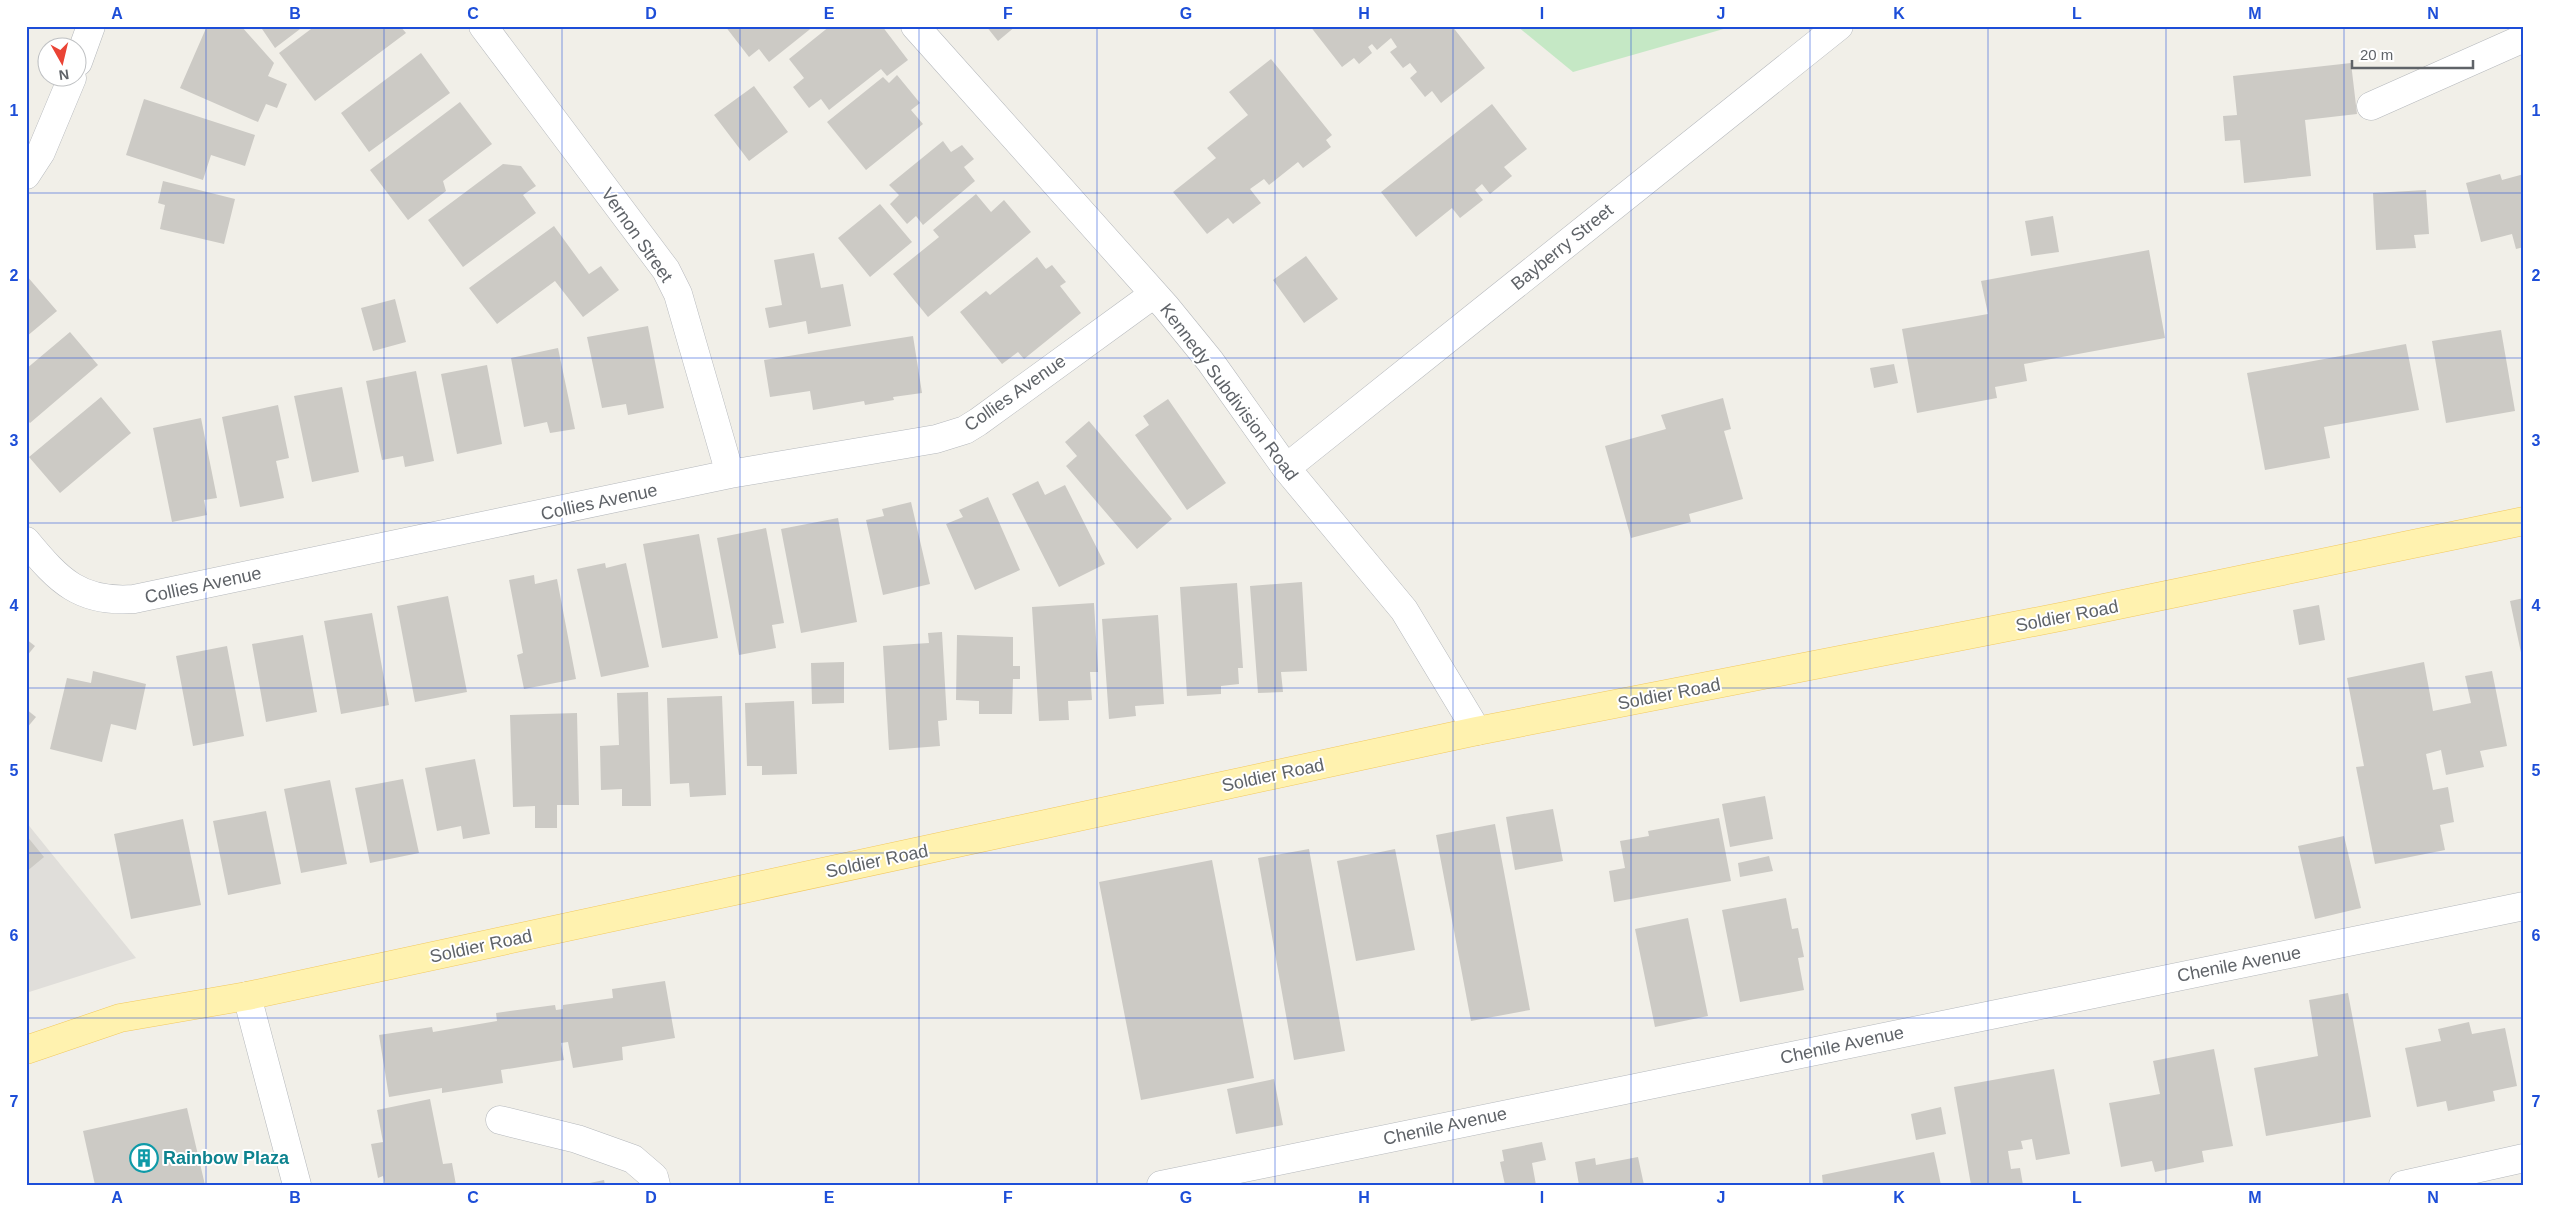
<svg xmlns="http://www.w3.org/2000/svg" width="2550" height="1211" viewBox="0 0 2550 1211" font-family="Arial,sans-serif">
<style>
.industrial{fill:#e0deda}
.green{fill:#c5e8c5}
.building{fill:#cccac5}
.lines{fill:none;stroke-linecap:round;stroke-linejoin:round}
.minor-casing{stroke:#b5b8bc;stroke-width:29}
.major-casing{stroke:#f2c960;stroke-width:29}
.minor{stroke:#fff;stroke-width:28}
.major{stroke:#fff2af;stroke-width:28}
.grid{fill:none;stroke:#1d4ed8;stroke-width:1;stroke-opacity:0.55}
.labels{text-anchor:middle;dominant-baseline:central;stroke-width:4;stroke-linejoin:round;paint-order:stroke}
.street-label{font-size:18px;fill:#5f6368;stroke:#fff}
.culture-label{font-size:18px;font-weight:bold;fill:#0d838f;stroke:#fff;text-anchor:start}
.neatline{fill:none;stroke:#1d4ed8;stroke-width:2}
.grid-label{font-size:16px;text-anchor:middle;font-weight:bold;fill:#1d4ed8}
</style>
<rect width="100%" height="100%" fill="#f1efe8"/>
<path class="industrial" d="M 26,822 L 136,958 L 26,993 Z"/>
<path class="green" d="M 1517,26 L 1734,26 L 1573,72 Z"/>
<path class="building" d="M 207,26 L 241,26 L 274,63 L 268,76 L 287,84 L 277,108 L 266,104 L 258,122 L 180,88 Z
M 260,26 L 304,26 L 275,48 Z
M 315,26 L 400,26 L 406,33 L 315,101 L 279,53 Z
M 725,26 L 814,26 L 769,62 L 759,49 L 749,57 Z
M 830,26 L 882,26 L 908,60 L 887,76 L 881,69 L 829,110 L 821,99 L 809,108 L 793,87 L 804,78 L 789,59 Z
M 986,26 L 1016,26 L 998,41 Z
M 1310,26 L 1452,26 L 1485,68 L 1441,103 L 1432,91 L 1425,97 L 1410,78 L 1417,72 L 1410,63 L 1403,68 L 1390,52 L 1397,47 L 1391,38 L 1377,50 L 1372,44 L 1368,47 L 1372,53 L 1359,64 L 1354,58 L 1342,67 Z
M 421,53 L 450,93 L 369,152 L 341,113 Z
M 1271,59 L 1332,135 L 1326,140 L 1331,147 L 1303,168 L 1298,162 L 1269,185 L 1264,179 L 1250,189 L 1261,203 L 1233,224 L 1228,218 L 1207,234 L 1173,192 L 1216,158 L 1207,148 L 1248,115 L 1229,92 Z
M 2351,63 L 2357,114 L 2305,120 L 2311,176 L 2244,183 L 2240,140 L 2225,141 L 2223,116 L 2237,115 L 2233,76 Z
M 897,75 L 920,103 L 911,110 L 923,124 L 866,170 L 827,122 L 883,77 L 889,83 Z
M 754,86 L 788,132 L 749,161 L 714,115 Z
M 144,99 L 255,135 L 245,166 L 211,155 L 203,180 L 126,155 Z
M 460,102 L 492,144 L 443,181 L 446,191 L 408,220 L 370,170 Z
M 1492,104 L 1527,149 L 1504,167 L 1512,176 L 1490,194 L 1482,184 L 1475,190 L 1483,200 L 1460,218 L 1452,208 L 1416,237 L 1381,192 Z
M 943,141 L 951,152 L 962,145 L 974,159 L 964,167 L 975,181 L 923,225 L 916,216 L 907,224 L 890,204 L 899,195 L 889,185 Z
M 503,164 L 521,166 L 536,186 L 523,195 L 536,213 L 463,267 L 428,220 Z
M 2500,174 L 2502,180 L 2524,174 L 2524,247 L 2516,249 L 2512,234 L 2481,242 L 2466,183 Z
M 163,181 L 235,199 L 224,244 L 160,229 L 165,205 L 158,203 Z
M 2426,190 L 2429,234 L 2414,235 L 2416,248 L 2376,250 L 2373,193 Z
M 976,194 L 991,212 L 1004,200 L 1031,232 L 928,317 L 893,274 L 939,237 L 933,230 Z
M 880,204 L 912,242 L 870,277 L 838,238 Z
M 2053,216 L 2059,252 L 2031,256 L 2025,221 Z
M 554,226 L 589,274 L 601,266 L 619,290 L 583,317 L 555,281 L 497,324 L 469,288 Z
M 2149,250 L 2165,338 L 2024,364 L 2027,381 L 1995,387 L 1997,398 L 1917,413 L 1902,329 L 1988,314 L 1981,281 Z
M 814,253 L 821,288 L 843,284 L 851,326 L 808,334 L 806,321 L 769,328 L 765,308 L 782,305 L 774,260 Z
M 1306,256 L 1338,299 L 1304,323 L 1273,280 Z
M 1037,257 L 1046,269 L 1052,265 L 1066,282 L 1060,286 L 1081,313 L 1024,359 L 1018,352 L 1002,364 L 960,312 L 986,291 L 990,295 Z
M 26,275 L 57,311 L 26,337 Z
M 395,299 L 406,342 L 373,351 L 361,308 Z
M 648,326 L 664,408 L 628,415 L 626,404 L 602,408 L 587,337 Z
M 2501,330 L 2515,411 L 2446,423 L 2432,341 Z
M 70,332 L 98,365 L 30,423 L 26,419 L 26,369 Z
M 913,336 L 922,393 L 893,397 L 894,400 L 865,405 L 864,401 L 813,410 L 810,391 L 770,397 L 764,360 Z
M 2406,344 L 2419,410 L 2324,427 L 2330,458 L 2265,470 L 2247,373 Z
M 558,348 L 575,429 L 550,433 L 547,422 L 524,427 L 511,358 Z
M 1894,364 L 1898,383 L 1874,388 L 1870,368 Z
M 487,365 L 502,444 L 457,454 L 441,374 Z
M 416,371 L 434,461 L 405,467 L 403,456 L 382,460 L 366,381 Z
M 342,387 L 359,472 L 312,482 L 294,396 Z
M 101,397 L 131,433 L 60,493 L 29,457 Z
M 1723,398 L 1731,429 L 1724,431 L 1743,499 L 1689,514 L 1691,522 L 1631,538 L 1605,446 L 1666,429 L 1661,415 Z
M 1168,399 L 1226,483 L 1187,510 L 1135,435 L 1149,425 L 1143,416 Z
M 278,405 L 289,458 L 276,461 L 284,498 L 240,507 L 222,417 Z
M 201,418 L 217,498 L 204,500 L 207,515 L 172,522 L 153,428 Z
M 1089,421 L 1172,519 L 1137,549 L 1066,466 L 1077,456 L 1065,442 Z
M 1038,481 L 1045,495 L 1065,485 L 1105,564 L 1059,587 L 1012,494 Z
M 988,497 L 1020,570 L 975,590 L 946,524 L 963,517 L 959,510 Z
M 911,502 L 930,584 L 883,595 L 866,520 L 884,516 L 882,509 Z
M 838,518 L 857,622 L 801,633 L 781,529 Z
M 766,528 L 784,623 L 772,625 L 776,648 L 739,655 L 717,538 Z
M 699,534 L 718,638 L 662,648 L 643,544 Z
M 605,563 L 606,568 L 626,563 L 649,667 L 601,677 L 577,569 Z
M 534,575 L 535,584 L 557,579 L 576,679 L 524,689 L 517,655 L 523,653 L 509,580 Z
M 1302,582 L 1307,671 L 1281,672 L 1283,692 L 1258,693 L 1250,586 Z
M 1237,583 L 1243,668 L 1238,668 L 1239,684 L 1221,686 L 1221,694 L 1187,696 L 1180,587 Z
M 448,596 L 467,692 L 415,702 L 397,606 Z
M 2524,598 L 2524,662 L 2523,662 L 2510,601 Z
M 1094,603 L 1098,672 L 1090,672 L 1092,700 L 1068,701 L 1069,720 L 1039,721 L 1032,607 Z
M 2319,605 L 2325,640 L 2299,645 L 2293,610 Z
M 372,613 L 389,705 L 341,714 L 324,621 Z
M 1158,615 L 1164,704 L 1135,706 L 1136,716 L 1109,719 L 1102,619 Z
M 942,632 L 947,720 L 938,721 L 940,746 L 889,750 L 883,646 L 929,643 L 928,633 Z
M 303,635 L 317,712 L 266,722 L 252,644 Z
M 957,635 L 1013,637 L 1013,666 L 1020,666 L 1020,679 L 1013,679 L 1012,714 L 979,714 L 979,701 L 956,700 Z
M 26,639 L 35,646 L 26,657 Z
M 227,646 L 244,736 L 193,746 L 176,656 Z
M 844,662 L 844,703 L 812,704 L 811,663 Z
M 2424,662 L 2433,711 L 2471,703 L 2465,676 L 2492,671 L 2507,746 L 2480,751 L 2484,767 L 2446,775 L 2441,750 L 2426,754 L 2433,790 L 2448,787 L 2454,822 L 2440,825 L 2445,850 L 2375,864 L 2356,767 L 2364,766 L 2347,678 Z
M 93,671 L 146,684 L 136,730 L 111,724 L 102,762 L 50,749 L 67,678 L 91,683 Z
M 648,692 L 651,806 L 622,806 L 622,789 L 601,790 L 600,746 L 619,745 L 617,693 Z
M 722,696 L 726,795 L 690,797 L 689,783 L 670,784 L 667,698 Z
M 794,701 L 797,774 L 762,775 L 762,766 L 747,766 L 745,703 Z
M 26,709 L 36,717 L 26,729 Z
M 577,713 L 579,805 L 557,805 L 557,828 L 535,828 L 535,806 L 513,807 L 510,715 Z
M 475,759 L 490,834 L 463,839 L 461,826 L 437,831 L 425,768 Z
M 403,779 L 419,853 L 370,863 L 355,788 Z
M 330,780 L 347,864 L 301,873 L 284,789 Z
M 1765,796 L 1773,839 L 1730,847 L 1722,804 Z
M 1553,809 L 1563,861 L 1515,870 L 1506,817 Z
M 266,811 L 281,884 L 228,895 L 213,821 Z
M 1719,818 L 1731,881 L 1614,902 L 1609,871 L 1625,868 L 1620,841 L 1649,836 L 1648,831 Z
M 183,819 L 201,905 L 131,919 L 114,834 Z
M 1495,824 L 1530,1010 L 1471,1021 L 1436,835 Z
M 26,835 L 44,857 L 26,872 Z
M 2344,836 L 2361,908 L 2315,919 L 2298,846 Z
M 1309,849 L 1345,1051 L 1294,1060 L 1258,858 Z
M 1395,849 L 1415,950 L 1356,961 L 1337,861 Z
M 1769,856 L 1773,871 L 1740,877 L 1738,863 Z
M 1212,860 L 1254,1078 L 1141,1100 L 1099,882 Z
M 1786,898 L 1792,929 L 1798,928 L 1804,957 L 1798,958 L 1804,990 L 1740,1002 L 1722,910 Z
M 1688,918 L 1708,1016 L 1655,1027 L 1635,929 Z
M 665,981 L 675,1038 L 622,1047 L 623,1060 L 573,1068 L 568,1042 L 561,1043 L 564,1060 L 501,1070 L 503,1083 L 442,1093 L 442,1088 L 389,1097 L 379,1035 L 432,1027 L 433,1032 L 497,1021 L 496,1013 L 555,1005 L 556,1010 L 563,1009 L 563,1005 L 613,998 L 612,989 Z
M 2348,993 L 2371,1117 L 2266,1136 L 2254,1068 L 2318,1056 L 2309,1000 Z
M 2469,1022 L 2472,1034 L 2505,1028 L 2517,1086 L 2493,1091 L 2495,1101 L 2448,1111 L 2446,1101 L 2417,1107 L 2405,1048 L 2441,1041 L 2438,1029 Z
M 2214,1049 L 2233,1146 L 2202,1151 L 2204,1162 L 2155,1172 L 2152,1161 L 2121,1167 L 2109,1103 L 2160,1094 L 2153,1061 Z
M 2054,1069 L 2070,1154 L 2036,1160 L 2032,1139 L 2021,1141 L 2023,1149 L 2008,1151 L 2011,1169 L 2020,1168 L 2023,1185 L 1971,1185 L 1954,1087 Z
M 1274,1079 L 1283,1125 L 1236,1134 L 1227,1089 Z
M 430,1099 L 443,1164 L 452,1163 L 456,1185 L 385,1185 L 383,1176 L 378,1178 L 371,1144 L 383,1142 L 377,1110 Z
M 1941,1107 L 1946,1134 L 1916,1140 L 1911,1114 Z
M 187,1108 L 205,1185 L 95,1185 L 83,1131 Z
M 1542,1142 L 1546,1160 L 1532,1163 L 1536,1185 L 1505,1185 L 1500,1162 L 1504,1161 L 1502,1150 Z
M 1934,1152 L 1941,1185 L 1823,1185 L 1822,1175 Z
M 1638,1157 L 1644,1185 L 1579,1185 L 1575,1162 L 1595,1158 L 1596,1165 Z
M 604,1180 L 605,1185 L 585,1185 L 585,1184 Z"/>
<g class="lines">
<defs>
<path id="minor" d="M 483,26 L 666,270 L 678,294 L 730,474
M 915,26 L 1166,307 L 1210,361 L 1286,468 L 1404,610 L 1477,731
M 78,62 L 91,26
M 2371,106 L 2524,38
M 26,175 L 41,152 L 72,78
M 1286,468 L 1839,26
M 26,541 C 59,581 80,603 134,599 L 730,474 L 936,439 L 965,430 L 978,422 L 1154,294
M 247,996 L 297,1185
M 500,1120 L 577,1139 L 633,1159 L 654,1177 L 656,1185
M 1161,1185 L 2524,906
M 2403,1185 L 2524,1158"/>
<path id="major" d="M 26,1050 L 120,1018 L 247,996 L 1477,731 L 2065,616 L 2524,521"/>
</defs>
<use href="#minor" class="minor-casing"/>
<use href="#major" class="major-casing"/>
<use href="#minor" class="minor"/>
<use href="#major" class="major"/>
</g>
<path class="grid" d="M 206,26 L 206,1185M 384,26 L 384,1185M 562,26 L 562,1185M 740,26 L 740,1185M 919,26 L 919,1185M 1097,26 L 1097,1185M 1275,26 L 1275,1185M 1453,26 L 1453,1185M 1631,26 L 1631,1185M 1810,26 L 1810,1185M 1988,26 L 1988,1185M 2166,26 L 2166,1185M 2344,26 L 2344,1185M 26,193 L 2524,193M 26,358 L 2524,358M 26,523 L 2524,523M 26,688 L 2524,688M 26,853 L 2524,853M 26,1018 L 2524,1018"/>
<defs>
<symbol id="building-ring" viewBox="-11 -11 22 22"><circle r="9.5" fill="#fff" stroke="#0f9aa8" stroke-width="1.5"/><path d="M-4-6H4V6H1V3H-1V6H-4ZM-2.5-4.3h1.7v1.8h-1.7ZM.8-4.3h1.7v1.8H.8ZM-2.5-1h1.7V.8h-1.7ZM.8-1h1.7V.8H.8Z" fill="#0f9aa8"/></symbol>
</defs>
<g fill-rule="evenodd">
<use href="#building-ring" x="128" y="1142" width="32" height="32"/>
</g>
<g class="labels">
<g class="street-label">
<text transform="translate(637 235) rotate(55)">Vernon Street</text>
<text transform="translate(1562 247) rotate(-39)">Bayberry Street</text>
<text transform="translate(1229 392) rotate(53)">Kennedy Subdivision Road</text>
<text transform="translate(1015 393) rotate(-35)">Collies Avenue</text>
<text transform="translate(599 502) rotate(-12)">Collies Avenue</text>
<text transform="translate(203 585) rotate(-12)">Collies Avenue</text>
<text transform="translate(2067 616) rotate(-11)">Soldier Road</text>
<text transform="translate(1669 694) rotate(-11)">Soldier Road</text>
<text transform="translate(1273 775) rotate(-12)">Soldier Road</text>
<text transform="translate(877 861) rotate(-12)">Soldier Road</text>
<text transform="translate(481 946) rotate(-12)">Soldier Road</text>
<text transform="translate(2239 964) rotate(-11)">Chenile Avenue</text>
<text transform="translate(1842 1045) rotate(-12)">Chenile Avenue</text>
<text transform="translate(1445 1126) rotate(-12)">Chenile Avenue</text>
</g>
<g class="culture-label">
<text x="163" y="1158">Rainbow Plaza</text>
</g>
</g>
<rect width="2550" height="1211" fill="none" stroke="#ffffff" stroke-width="55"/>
<g transform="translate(62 62) rotate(172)"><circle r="24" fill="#ffffff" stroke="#bfc1c3"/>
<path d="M0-4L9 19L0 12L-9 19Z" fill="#ea4335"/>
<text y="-8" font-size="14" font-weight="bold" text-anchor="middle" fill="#5f6368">N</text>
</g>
<path d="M2352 60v8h121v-8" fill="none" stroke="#5f6368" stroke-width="2.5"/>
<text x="2360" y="60" font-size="15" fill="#5f6368" stroke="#ffffff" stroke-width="4" paint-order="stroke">20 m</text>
<rect x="28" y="28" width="2494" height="1156" class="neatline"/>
<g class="grid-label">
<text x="117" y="19">A</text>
<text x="295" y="19">B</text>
<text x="473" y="19">C</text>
<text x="651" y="19">D</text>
<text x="829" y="19">E</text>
<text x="1008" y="19">F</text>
<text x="1186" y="19">G</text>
<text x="1364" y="19">H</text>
<text x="1542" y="19">I</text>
<text x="1721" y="19">J</text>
<text x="1899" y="19">K</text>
<text x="2077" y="19">L</text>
<text x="2255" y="19">M</text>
<text x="2433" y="19">N</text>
<text x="14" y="116">1</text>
<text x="2536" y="116">1</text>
<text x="14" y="281">2</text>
<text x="2536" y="281">2</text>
<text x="14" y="446">3</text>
<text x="2536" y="446">3</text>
<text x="14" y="611">4</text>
<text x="2536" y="611">4</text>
<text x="14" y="776">5</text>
<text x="2536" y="776">5</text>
<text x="14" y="941">6</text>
<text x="2536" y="941">6</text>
<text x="14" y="1107">7</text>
<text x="2536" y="1107">7</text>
<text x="117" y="1203">A</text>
<text x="295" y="1203">B</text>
<text x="473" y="1203">C</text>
<text x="651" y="1203">D</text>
<text x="829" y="1203">E</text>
<text x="1008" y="1203">F</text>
<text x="1186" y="1203">G</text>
<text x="1364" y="1203">H</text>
<text x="1542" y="1203">I</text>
<text x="1721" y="1203">J</text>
<text x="1899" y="1203">K</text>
<text x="2077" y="1203">L</text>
<text x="2255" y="1203">M</text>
<text x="2433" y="1203">N</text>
</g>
</svg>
